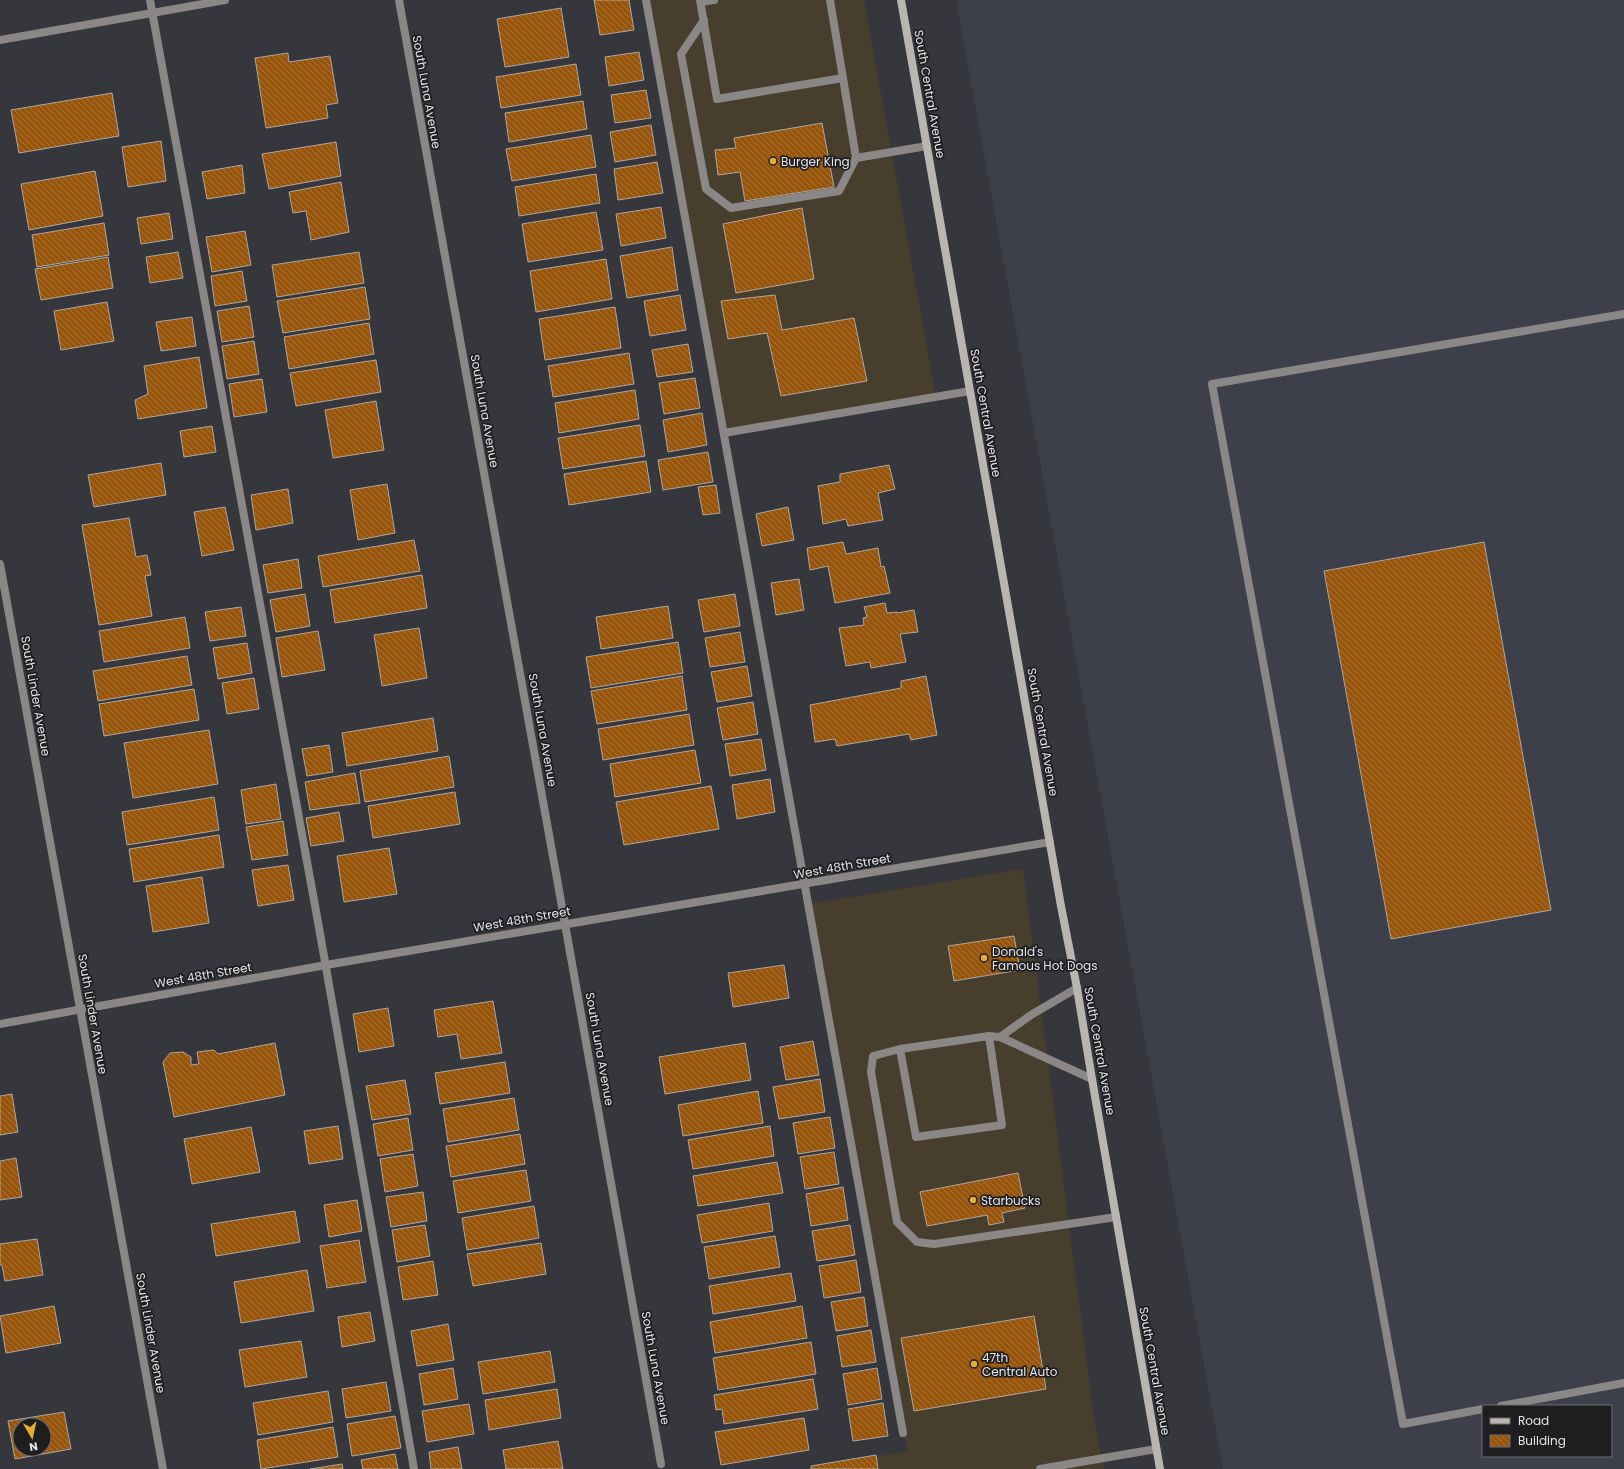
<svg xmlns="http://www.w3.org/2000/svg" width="1624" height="1469" viewBox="0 0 1624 1469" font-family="Poppins,sans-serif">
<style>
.commercial{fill:#473e2d}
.built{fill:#3d3f4b;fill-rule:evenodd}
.building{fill:url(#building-back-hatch);stroke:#afa7a2;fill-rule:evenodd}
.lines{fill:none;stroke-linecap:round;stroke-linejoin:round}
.lane{stroke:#8b8786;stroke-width:8}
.street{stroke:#8b8786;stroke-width:8}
.secondary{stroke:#bbb5b2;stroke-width:8}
.poi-dot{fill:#e4ae35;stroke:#1e1e21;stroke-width:1.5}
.labels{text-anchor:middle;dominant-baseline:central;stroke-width:3.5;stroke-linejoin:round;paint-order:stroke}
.street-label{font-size:12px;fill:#e4e5e9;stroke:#1e1e21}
.poi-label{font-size:12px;fill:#e4e5e9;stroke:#1e1e21;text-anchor:start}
</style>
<defs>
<pattern id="building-back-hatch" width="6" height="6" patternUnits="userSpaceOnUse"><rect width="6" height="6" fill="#97550b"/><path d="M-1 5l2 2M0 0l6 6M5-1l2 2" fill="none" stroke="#aa753a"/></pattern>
</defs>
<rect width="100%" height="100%" fill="#36363d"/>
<path class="commercial" d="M 646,0 L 864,0 L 936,397 L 724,433 Z
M 1023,869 L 1094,1418 L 1104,1469 L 803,1469 L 907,1451 L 808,904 Z"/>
<path class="built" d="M 956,0 L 1624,0 L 1624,1469 L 1223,1469 ZM 1483,1406 L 1611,1406 L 1611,1456 L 1483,1456 Z"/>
<path class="building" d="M 594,0 L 629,0 L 634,30 L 600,35 Z
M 561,8 L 569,57 L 505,67 L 497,19 Z
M 639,52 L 644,80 L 609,86 L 605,57 Z
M 288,53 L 289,62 L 330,56 L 338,103 L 326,105 L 328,118 L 266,128 L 255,58 Z
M 576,64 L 581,95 L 501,108 L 496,77 Z
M 646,90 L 651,118 L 615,123 L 611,95 Z
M 112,93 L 119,136 L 19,153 L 11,110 Z
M 583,101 L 587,129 L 509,142 L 505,113 Z
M 822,123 L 834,187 L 745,201 L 740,172 L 718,175 L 715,150 L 736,148 L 734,138 Z
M 651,125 L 656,155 L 615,162 L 610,132 Z
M 591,135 L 596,167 L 512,181 L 506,149 Z
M 161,141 L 166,181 L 128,187 L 122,147 Z
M 336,142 L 341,176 L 269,189 L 262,154 Z
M 657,162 L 663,193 L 618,200 L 614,169 Z
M 242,165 L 245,193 L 207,199 L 202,172 Z
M 95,171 L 103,216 L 29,230 L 21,184 Z
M 596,174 L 600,203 L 519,216 L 515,187 Z
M 341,182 L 349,232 L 311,240 L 306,211 L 293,213 L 289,192 Z
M 661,207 L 666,238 L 621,246 L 616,214 Z
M 802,208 L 814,279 L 736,293 L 723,224 Z
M 596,212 L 603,250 L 528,262 L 522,224 Z
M 169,213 L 173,239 L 141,244 L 137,218 Z
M 104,223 L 109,255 L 37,267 L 32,235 Z
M 245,231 L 251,265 L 212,272 L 206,237 Z
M 672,247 L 678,290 L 627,298 L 620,256 Z
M 178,252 L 183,278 L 150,283 L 146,257 Z
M 359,252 L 364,283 L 277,297 L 272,265 Z
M 108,257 L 113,288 L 41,300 L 35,269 Z
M 606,259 L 612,299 L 536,312 L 530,271 Z
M 242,271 L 247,301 L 215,306 L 211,276 Z
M 365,287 L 370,319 L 283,333 L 277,301 Z
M 680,295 L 686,330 L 650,336 L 644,301 Z
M 775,295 L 782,330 L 854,318 L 867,381 L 781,396 L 767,333 L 728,339 L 721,301 Z
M 107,302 L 114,341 L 61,350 L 54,311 Z
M 249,306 L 254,337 L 222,342 L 217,311 Z
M 615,307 L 621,348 L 545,360 L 539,319 Z
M 192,317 L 196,346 L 161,351 L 156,322 Z
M 369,323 L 374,354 L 289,369 L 284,337 Z
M 254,341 L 259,374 L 227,379 L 222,346 Z
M 688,344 L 693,372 L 657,377 L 652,350 Z
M 629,353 L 634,384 L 553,397 L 548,366 Z
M 199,357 L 207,408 L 138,419 L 135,400 L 148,394 L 144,366 Z
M 376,360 L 381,392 L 296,406 L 290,373 Z
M 695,378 L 700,408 L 664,414 L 659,383 Z
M 262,379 L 267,412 L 234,417 L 229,384 Z
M 635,390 L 639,419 L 559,433 L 555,403 Z
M 376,401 L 384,450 L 333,458 L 325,410 Z
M 702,413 L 707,445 L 668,452 L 663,420 Z
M 640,425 L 645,456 L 563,469 L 558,438 Z
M 212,426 L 216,452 L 184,457 L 180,431 Z
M 708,452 L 713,482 L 663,490 L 658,460 Z
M 646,461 L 651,492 L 569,505 L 564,474 Z
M 161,463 L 166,495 L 94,507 L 88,475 Z
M 889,465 L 895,489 L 878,493 L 883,520 L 848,526 L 846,519 L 823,524 L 818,486 L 840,482 L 840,474 Z
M 387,484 L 395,533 L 358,540 L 350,490 Z
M 716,485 L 720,513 L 703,515 L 698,487 Z
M 288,489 L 293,523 L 256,530 L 251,495 Z
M 225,507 L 234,550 L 202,556 L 194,512 Z
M 788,507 L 794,540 L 762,546 L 756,514 Z
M 129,518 L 136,557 L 147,555 L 151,575 L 145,576 L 152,616 L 99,625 L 82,525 Z
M 414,540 L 420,571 L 323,587 L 318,556 Z
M 843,542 L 846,554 L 878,548 L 881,567 L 884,566 L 890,593 L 835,603 L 828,566 L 810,570 L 807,548 Z
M 1484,542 L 1551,910 L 1391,939 L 1324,571 Z
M 298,559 L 302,588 L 268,593 L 263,565 Z
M 422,575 L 427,608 L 335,623 L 330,590 Z
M 799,579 L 804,610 L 776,615 L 771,583 Z
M 305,594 L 310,626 L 276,632 L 270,600 Z
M 735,594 L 740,626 L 704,632 L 698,600 Z
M 885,603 L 887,613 L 897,612 L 897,613 L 914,610 L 918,632 L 900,634 L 906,662 L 871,668 L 870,662 L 846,666 L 839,628 L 864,625 L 863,618 L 867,617 L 864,607 Z
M 668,606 L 673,638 L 601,649 L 596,617 Z
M 241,607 L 246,636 L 210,641 L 205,612 Z
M 185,617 L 190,648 L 104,662 L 99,631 Z
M 419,628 L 427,678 L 382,686 L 374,635 Z
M 318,631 L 325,670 L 282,677 L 276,638 Z
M 740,632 L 745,662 L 710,667 L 705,638 Z
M 678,642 L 683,673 L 591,688 L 586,657 Z
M 247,643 L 252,673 L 218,679 L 213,648 Z
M 187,656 L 192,685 L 98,701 L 93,671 Z
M 747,666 L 752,696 L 717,702 L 711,672 Z
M 682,676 L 687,710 L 597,724 L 591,691 Z
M 926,676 L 937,735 L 911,740 L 909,734 L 837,746 L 835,739 L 815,742 L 810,705 L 901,688 L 901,681 Z
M 254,678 L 259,709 L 227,714 L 222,683 Z
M 194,689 L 199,720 L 104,736 L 99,704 Z
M 753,702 L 758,734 L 723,740 L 717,708 Z
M 689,714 L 694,745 L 603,760 L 598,729 Z
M 433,718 L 438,751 L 347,766 L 342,733 Z
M 209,730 L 218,784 L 133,798 L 124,743 Z
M 761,739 L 766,770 L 730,776 L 725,744 Z
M 329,745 L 333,772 L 307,776 L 302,749 Z
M 695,750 L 701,783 L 615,797 L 610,764 Z
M 449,756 L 454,787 L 365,802 L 360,771 Z
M 355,773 L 360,803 L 310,810 L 305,782 Z
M 770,779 L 775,812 L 737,819 L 732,785 Z
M 276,784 L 281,819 L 246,824 L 241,790 Z
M 711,786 L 719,829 L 624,845 L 616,802 Z
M 455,792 L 460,824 L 373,838 L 368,806 Z
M 214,797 L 219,830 L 127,845 L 122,812 Z
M 339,812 L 344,841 L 311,846 L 306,818 Z
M 283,821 L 288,855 L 252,860 L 246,827 Z
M 219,835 L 224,867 L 134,882 L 129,849 Z
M 389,848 L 397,894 L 344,902 L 337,856 Z
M 288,865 L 294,900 L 258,906 L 252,870 Z
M 202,877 L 209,923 L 153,932 L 146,886 Z
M 1014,936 L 1020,970 L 954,981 L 948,946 Z
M 784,965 L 789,998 L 733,1007 L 728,973 Z
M 493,1001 L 502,1053 L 461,1059 L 457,1034 L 438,1037 L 434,1010 Z
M 388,1008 L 394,1046 L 359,1052 L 353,1014 Z
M 813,1041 L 819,1075 L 786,1080 L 780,1047 Z
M 275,1043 L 285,1095 L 174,1117 L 163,1062 L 170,1053 L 183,1052 L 191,1057 L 191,1065 L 199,1064 L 197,1052 L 214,1050 L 218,1054 Z
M 745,1043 L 751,1080 L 665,1094 L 659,1057 Z
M 505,1062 L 510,1093 L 440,1104 L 435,1073 Z
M 820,1079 L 825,1112 L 779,1119 L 773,1087 Z
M 405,1080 L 411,1114 L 372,1120 L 366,1086 Z
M 758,1091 L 763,1123 L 683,1136 L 678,1105 Z
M 12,1094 L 18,1132 L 0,1135 L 0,1096 Z
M 514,1098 L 519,1130 L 448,1142 L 443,1109 Z
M 830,1117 L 835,1148 L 798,1154 L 793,1123 Z
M 408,1118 L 413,1150 L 378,1156 L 373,1124 Z
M 338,1126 L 343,1159 L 309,1164 L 304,1131 Z
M 770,1126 L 774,1156 L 693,1169 L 688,1140 Z
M 251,1127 L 260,1172 L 192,1184 L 184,1139 Z
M 520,1134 L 525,1164 L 451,1177 L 446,1146 Z
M 834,1152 L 839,1184 L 805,1189 L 800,1157 Z
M 413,1154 L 418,1186 L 385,1192 L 380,1159 Z
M 16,1158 L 22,1197 L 0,1200 L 0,1161 Z
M 777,1162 L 783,1193 L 698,1206 L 693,1176 Z
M 526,1170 L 531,1201 L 458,1213 L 453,1181 Z
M 1018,1173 L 1025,1208 L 1002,1213 L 1004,1222 L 989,1225 L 987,1215 L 927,1226 L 920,1192 Z
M 843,1187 L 848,1220 L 811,1226 L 806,1194 Z
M 423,1192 L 427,1221 L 391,1227 L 386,1197 Z
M 357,1200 L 362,1231 L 329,1237 L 324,1205 Z
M 769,1203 L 773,1231 L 702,1243 L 697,1215 Z
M 534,1206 L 539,1238 L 467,1250 L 462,1218 Z
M 295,1211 L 300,1242 L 216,1256 L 211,1224 Z
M 425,1225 L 430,1256 L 397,1262 L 392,1230 Z
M 850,1225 L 855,1255 L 817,1261 L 812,1231 Z
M 775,1236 L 780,1267 L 709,1279 L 704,1247 Z
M 37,1239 L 43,1275 L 5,1281 L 2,1265 L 0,1265 L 0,1244 Z
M 359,1240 L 366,1282 L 327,1288 L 320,1246 Z
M 541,1243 L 546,1274 L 473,1286 L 467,1254 Z
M 856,1260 L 861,1292 L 824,1298 L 819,1266 Z
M 433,1261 L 438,1295 L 403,1300 L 398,1267 Z
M 307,1270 L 314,1311 L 241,1323 L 234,1282 Z
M 791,1273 L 796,1301 L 713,1314 L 709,1286 Z
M 864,1297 L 868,1326 L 836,1331 L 831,1302 Z
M 54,1306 L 61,1343 L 6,1353 L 0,1316 Z
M 802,1306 L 807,1338 L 715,1353 L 710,1322 Z
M 370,1312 L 375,1341 L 342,1347 L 338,1317 Z
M 1034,1316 L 1046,1389 L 914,1411 L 901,1338 Z
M 448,1324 L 454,1360 L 417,1366 L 411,1331 Z
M 871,1330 L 876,1362 L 842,1367 L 837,1336 Z
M 301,1341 L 307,1377 L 245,1387 L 239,1350 Z
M 811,1342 L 816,1374 L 718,1390 L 713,1358 Z
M 550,1351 L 555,1382 L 483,1394 L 478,1362 Z
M 453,1368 L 458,1399 L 424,1405 L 419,1374 Z
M 877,1368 L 882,1399 L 848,1405 L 843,1374 Z
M 813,1379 L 818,1409 L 724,1424 L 722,1409 L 716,1410 L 714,1395 Z
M 386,1382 L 391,1411 L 346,1418 L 342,1389 Z
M 557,1389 L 561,1418 L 489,1430 L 485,1400 Z
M 328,1391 L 333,1422 L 258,1435 L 253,1403 Z
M 883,1403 L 888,1436 L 853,1441 L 848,1409 Z
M 469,1404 L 474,1434 L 427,1442 L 422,1411 Z
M 64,1412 L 71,1449 L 15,1459 L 8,1421 ZM 20,1425 L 44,1425 L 44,1449 L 20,1449 Z
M 395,1416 L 401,1448 L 352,1456 L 347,1424 Z
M 804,1418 L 809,1450 L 721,1465 L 715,1432 Z
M 333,1427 L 338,1457 L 261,1469 L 257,1440 Z
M 558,1441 L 563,1469 L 506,1469 L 503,1450 Z
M 458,1447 L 462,1469 L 431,1469 L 429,1452 Z
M 395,1454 L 398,1469 L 363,1469 L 361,1460 Z
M 876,1455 L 878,1469 L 811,1469 L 811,1466 Z
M 342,1464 L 343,1469 L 310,1469 Z"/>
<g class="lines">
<path class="lane" d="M 150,0 L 318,922 L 414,1469
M 646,0 L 903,1433
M 700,0 L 717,99 L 843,78 L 856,158 L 927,146
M 830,0 L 843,78
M 701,2 L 714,0
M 704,20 L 681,54 L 706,189 L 731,208 L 839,191 L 856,158
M 724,433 L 970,391
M 1000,1037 L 1031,1015 L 1077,988
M 900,1049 L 916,1137 L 1002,1125 L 989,1036
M 1092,1079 L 1000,1037 L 989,1036 L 900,1049 L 873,1056 L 871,1072 L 897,1222 L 917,1242 L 934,1244 L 1116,1217
M 1501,1406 L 1624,1383
M 1483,1409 L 1403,1424 L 1212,384 L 1624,314
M 1040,1469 L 1156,1449"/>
<path class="street" d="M 399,0 L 557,879 L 661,1464
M 0,40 L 225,0
M 0,564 L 163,1469
M 0,1024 L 326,965 L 1050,842"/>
<path class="secondary" d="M 901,0 L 1061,906 L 1077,988 L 1092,1079 L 1160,1469"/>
</g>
<g class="poi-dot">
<circle cx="773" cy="161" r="4"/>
<circle cx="984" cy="958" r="4"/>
<circle cx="973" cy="1200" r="4"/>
<circle cx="974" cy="1364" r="4"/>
</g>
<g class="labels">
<g class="street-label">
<text transform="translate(427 92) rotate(80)">South Luna Avenue</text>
<text transform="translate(930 94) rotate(80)">South Central Avenue</text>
<text transform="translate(485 411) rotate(80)">South Luna Avenue</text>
<text transform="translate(986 413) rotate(80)">South Central Avenue</text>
<text transform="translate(36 696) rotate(80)">South Linder Avenue</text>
<text transform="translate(543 730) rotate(80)">South Luna Avenue</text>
<text transform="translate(1043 732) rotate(80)">South Central Avenue</text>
<text transform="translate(842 866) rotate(-10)">West 48th Street</text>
<text transform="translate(522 919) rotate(-10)">West 48th Street</text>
<text transform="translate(203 975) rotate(-10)">West 48th Street</text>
<text transform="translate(93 1014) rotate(80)">South Linder Avenue</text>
<text transform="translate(600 1049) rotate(80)">South Luna Avenue</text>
<text transform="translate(1100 1051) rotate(80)">South Central Avenue</text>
<text transform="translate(151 1333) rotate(80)">South Linder Avenue</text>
<text transform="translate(656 1368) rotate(80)">South Luna Avenue</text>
<text transform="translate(1155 1371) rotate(80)">South Central Avenue</text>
</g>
<g class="poi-label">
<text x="781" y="161">Burger King</text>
<text x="992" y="951">Donald's<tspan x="992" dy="14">Famous Hot Dogs</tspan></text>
<text x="981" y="1200">Starbucks</text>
<text x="982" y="1357">47th<tspan x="982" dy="14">Central Auto</tspan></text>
</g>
</g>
<rect x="1482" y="1405" width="130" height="52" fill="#1e1e21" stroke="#6d6e71"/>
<rect x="1490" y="1418" width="20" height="6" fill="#bbb5b2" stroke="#6d6e71"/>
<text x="1518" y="1425" font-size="12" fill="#e4e5e9">Road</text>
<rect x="1490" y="1435" width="20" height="12" fill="url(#building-back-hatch)" stroke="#6d6e71"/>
<text x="1518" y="1445" font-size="12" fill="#e4e5e9">Building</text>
<g transform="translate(32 1437) rotate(171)"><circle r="19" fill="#1e1e21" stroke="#6d6e71"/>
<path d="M0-3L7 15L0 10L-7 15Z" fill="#e4ae35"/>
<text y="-6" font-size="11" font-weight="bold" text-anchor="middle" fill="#e4e5e9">N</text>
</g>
</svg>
